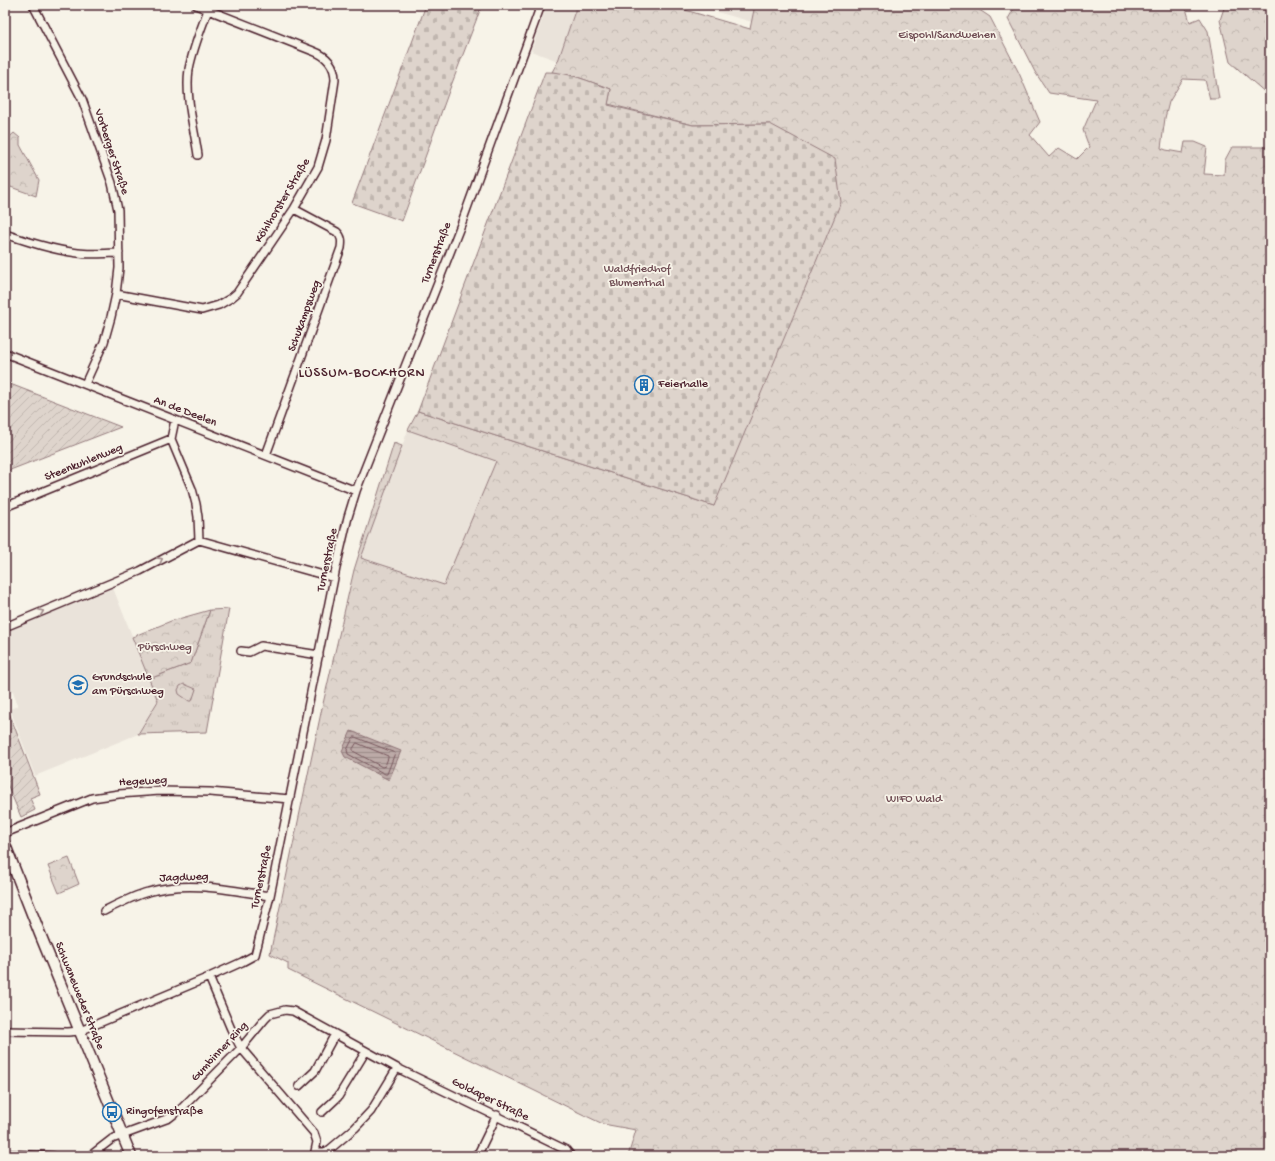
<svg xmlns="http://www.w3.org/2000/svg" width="1275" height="1161" viewBox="0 0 1275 1161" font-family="'Gochi Hand',sans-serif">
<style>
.built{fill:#eae3da}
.grass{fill:url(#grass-tufts);stroke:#947a7c}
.forest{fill:url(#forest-crowns);stroke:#947a7c}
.cemetery{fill:url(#cemetery-stones);stroke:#947a7c}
.garden{fill:url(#garden-furrows);stroke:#947a7c}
.water{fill:url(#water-rules);stroke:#8e7275}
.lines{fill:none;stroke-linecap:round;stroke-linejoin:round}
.shore{stroke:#78575d;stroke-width:1}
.street-casing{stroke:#4a1f2b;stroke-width:10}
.secondary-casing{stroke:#4a1f2b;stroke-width:13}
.street{stroke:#f7f3e8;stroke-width:7}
.secondary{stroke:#f7f3e8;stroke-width:10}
.oneway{stroke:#a0898a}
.labels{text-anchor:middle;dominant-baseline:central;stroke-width:3.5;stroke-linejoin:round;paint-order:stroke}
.park-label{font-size:12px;fill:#6f4c53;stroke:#f7f3e8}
.street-label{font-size:12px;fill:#4a1f2b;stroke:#f7f3e8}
.poi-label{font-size:12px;fill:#4a1f2b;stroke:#f7f3e8;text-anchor:start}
.quarter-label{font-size:14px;letter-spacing:1px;fill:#4a1f2b;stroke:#f7f3e8}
</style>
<defs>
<pattern id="grass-tufts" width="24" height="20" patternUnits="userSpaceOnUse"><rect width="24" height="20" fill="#ded4cc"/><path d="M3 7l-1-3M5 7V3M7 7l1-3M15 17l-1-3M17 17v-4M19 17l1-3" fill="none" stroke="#c0b6af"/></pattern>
<pattern id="forest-crowns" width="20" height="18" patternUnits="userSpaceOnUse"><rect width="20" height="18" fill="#ded4cc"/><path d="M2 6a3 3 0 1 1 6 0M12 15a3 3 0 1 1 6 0" fill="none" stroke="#c0b6af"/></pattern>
<pattern id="cemetery-stones" width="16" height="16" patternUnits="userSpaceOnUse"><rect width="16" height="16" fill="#ded4cc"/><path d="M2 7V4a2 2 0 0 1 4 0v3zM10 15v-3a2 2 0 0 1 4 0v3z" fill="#c0b6af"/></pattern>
<pattern id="garden-furrows" width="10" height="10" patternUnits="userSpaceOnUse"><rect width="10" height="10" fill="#ded4cc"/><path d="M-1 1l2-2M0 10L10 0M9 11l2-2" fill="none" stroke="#c0b6af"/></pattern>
<pattern id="water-rules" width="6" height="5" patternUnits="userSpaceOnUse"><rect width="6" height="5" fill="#bcaaa7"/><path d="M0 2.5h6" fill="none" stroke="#9b8a88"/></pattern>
</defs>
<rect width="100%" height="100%" fill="#f7f3e8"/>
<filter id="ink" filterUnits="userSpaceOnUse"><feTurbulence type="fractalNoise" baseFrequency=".025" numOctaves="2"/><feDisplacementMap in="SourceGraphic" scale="8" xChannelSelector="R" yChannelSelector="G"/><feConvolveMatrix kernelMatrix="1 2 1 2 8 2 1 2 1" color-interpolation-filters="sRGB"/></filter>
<g filter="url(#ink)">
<path class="built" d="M 547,5 L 577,5 L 558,61 L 531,51 Z
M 693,5 L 755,5 L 752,22 Z
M 408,430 L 496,461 L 444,586 L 361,558 Z
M 113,588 L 158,701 L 138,734 L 35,776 L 10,709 L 18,706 L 13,691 L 5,694 L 5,632 Z"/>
<path class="grass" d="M 229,609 L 207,732 L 138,734 L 158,701 L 149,679 L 191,663 L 210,610 Z"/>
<path class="forest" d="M 577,5 L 668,5 L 750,29 L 755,5 L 972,5 L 990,17 L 1019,73 L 1040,122 L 1030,135 L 1049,157 L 1059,148 L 1077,159 L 1089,147 L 1083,130 L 1096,100 L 1049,93 L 1035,72 L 1008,19 L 1016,5 L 1185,5 L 1190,22 L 1200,18 L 1208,31 L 1219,99 L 1210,99 L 1205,80 L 1183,79 L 1169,102 L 1165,118 L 1161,148 L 1166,150 L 1183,153 L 1185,142 L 1195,142 L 1207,147 L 1204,174 L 1224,175 L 1225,160 L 1232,147 L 1270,147 L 1270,1156 L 628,1156 L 636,1130 L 603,1124 L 584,1115 L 288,970 L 288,963 L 270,954 L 322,708 L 354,570 L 394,443 L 402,446 L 361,558 L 444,585 L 496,461 L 408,430 L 418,411 L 714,506 L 770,124 L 693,125 L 608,104 L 611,89 L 580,78 L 552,72 L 558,61 Z
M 1225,5 L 1270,5 L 1270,91 L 1267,94 L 1230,62 L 1220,20 Z
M 14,133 L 20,138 L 20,145 L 39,180 L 36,196 L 5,185 L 5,172 L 9,168 L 5,163 L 5,141 Z
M 210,610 L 191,663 L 149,679 L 132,637 L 171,621 Z
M 184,684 L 196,689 L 192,701 L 189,701 L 179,694 L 178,690 L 180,686 Z
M 69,858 L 79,884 L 59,893 L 48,866 Z"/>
<path class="cemetery" d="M 426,5 L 482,5 L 449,91 L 402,221 L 352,203 Z
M 545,72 C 567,71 590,82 611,89 L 608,105 L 693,125 L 770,124 L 835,159 L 841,202 L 714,506 L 418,411 Z"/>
<path class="garden" d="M 5,382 L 121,427 L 5,472 Z
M 5,702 L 40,794 L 30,798 L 35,810 L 21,817 L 5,779 Z"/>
<path class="water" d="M 351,731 L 401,751 L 389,780 L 345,757 L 342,751 Z"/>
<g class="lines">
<path class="shore" d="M 355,737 L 395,753 L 387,774 L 385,774 L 348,754 L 347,750 L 353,738 Z
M 357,743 L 388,756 L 388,758 L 385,766 L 382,767 L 353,751 L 353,749 Z"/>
<defs>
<path id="street" d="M 33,5 L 82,99 L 112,183 L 118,210 L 119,268 L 116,294 L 111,317 L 104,342 L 85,384
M 198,155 C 194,127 185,97 189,69 C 193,48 201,29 208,10
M 5,234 C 29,242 53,250 78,253 C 91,255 106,253 119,253
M 116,294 L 202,310 L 219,305 L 231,298 L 237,293 L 294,209 L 318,167 L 326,140 L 335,80 C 335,65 327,56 313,51 L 196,5
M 5,353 L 356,491
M 175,420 L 171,439 L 192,489 L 196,504 L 198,517 L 199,540
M 266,455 L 341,248 C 342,241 342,237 337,232 L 294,209
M 5,507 L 171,439
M 5,627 L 140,571 L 199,540 L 334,578
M 241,651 L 249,652 L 261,646 L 319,655
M 5,833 L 92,798 L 119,794 L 160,791 L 210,792 L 290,799
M 104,911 C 118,904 133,896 148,892 C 188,880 230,890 270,896
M 209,977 L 231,1029 L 241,1048 L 314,1133 L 317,1142 L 314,1156
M 5,1031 L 68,1032 L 80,1031 L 209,977 L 242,962 L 255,955 L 270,896 L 336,568 L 348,517 L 356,491 L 462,222 L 541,5
M 299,1086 L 315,1071 L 335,1034
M 322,1112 L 338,1097 L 366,1051
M 315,1152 L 324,1152 L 329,1150 L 355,1128 L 371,1111 L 397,1068
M 5,1154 L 53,1156
M 90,1156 L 112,1139 L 169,1118 L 182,1108 L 241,1048 L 265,1019 L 270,1014 L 285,1010 L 293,1011 L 397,1068 L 566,1150 L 571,1156
M 474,1156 L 479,1152 L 497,1115"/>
<path id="secondary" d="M 5,845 L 40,934 L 131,1156"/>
</defs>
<use href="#street" class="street-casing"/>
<use href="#secondary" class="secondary-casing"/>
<use href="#street" class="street"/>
<use href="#secondary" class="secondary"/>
</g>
<defs><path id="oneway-chevron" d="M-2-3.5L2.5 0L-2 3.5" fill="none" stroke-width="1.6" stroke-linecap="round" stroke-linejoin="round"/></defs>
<g class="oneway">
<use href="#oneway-chevron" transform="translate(160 560) rotate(-28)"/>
<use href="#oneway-chevron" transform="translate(41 612) rotate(-22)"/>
</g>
</g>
<defs>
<symbol id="building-ring" viewBox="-11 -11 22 22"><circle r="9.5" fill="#f7f3e8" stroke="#1f6fb2" stroke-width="1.5"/><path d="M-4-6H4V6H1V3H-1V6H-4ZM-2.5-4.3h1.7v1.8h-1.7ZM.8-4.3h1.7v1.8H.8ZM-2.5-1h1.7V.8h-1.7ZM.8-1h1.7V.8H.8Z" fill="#1f6fb2"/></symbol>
<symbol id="school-ring" viewBox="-11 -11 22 22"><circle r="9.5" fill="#f7f3e8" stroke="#1f6fb2" stroke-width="1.5"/><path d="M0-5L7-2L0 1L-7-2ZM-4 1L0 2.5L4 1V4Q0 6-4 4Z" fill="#1f6fb2"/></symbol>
<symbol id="bus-ring" viewBox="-11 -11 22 22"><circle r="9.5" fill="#f7f3e8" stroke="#1f6fb2" stroke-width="1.5"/><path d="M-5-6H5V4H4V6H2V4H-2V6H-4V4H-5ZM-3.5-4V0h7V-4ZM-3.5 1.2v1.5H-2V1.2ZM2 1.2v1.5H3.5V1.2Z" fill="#1f6fb2"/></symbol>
</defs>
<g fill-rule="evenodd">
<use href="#building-ring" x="633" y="374" width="22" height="22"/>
<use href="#school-ring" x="67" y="674" width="22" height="22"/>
<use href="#bus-ring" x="101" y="1101" width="22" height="22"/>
</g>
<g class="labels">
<g class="park-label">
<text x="947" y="36">Eispohl/Sandwehen</text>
<text x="637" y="270">Waldfriedhof<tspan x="637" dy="14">Blumenthal</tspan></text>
<text x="165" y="648">Pürschweg</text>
<text x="914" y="800">WIFO Wald</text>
</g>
<g class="street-label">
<text transform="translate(111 152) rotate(72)">Vorberger Straße</text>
<text transform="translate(283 201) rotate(-59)">Köhlhorster Straße</text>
<text transform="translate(437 253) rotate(-69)">Turnerstraße</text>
<text transform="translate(305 316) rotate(-70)">Schukampsweg</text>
<text transform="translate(185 412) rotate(21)">An de Deelen</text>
<text transform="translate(84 463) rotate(-22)">Steenkuhlenweg</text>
<text transform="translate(328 560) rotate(-78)">Turnerstraße</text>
<text transform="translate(143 782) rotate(-3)">Hegeweg</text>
<text transform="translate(262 877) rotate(-78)">Turnerstraße</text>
<text transform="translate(184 878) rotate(-2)">Jagdweg</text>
<text transform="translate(79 996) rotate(68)">Schwaneweder Straße</text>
<text transform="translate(220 1052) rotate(-47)">Gumbinner Ring</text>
<text transform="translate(490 1100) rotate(26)">Goldaper Straße</text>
</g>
<g class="poi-label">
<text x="658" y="385">Feierhalle</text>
<text x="92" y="678">Grundschule<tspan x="92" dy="14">am Pürschweg</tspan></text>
<text x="126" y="1112">Ringofenstraße</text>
</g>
<g class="quarter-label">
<text x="362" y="373">LÜSSUM-BOCKHORN</text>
</g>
</g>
<rect width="1275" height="1161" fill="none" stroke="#f7f3e8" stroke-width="20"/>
<rect x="10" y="10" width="1255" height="1141" fill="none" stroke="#4a1f2b" stroke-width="1.5" filter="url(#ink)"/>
</svg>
